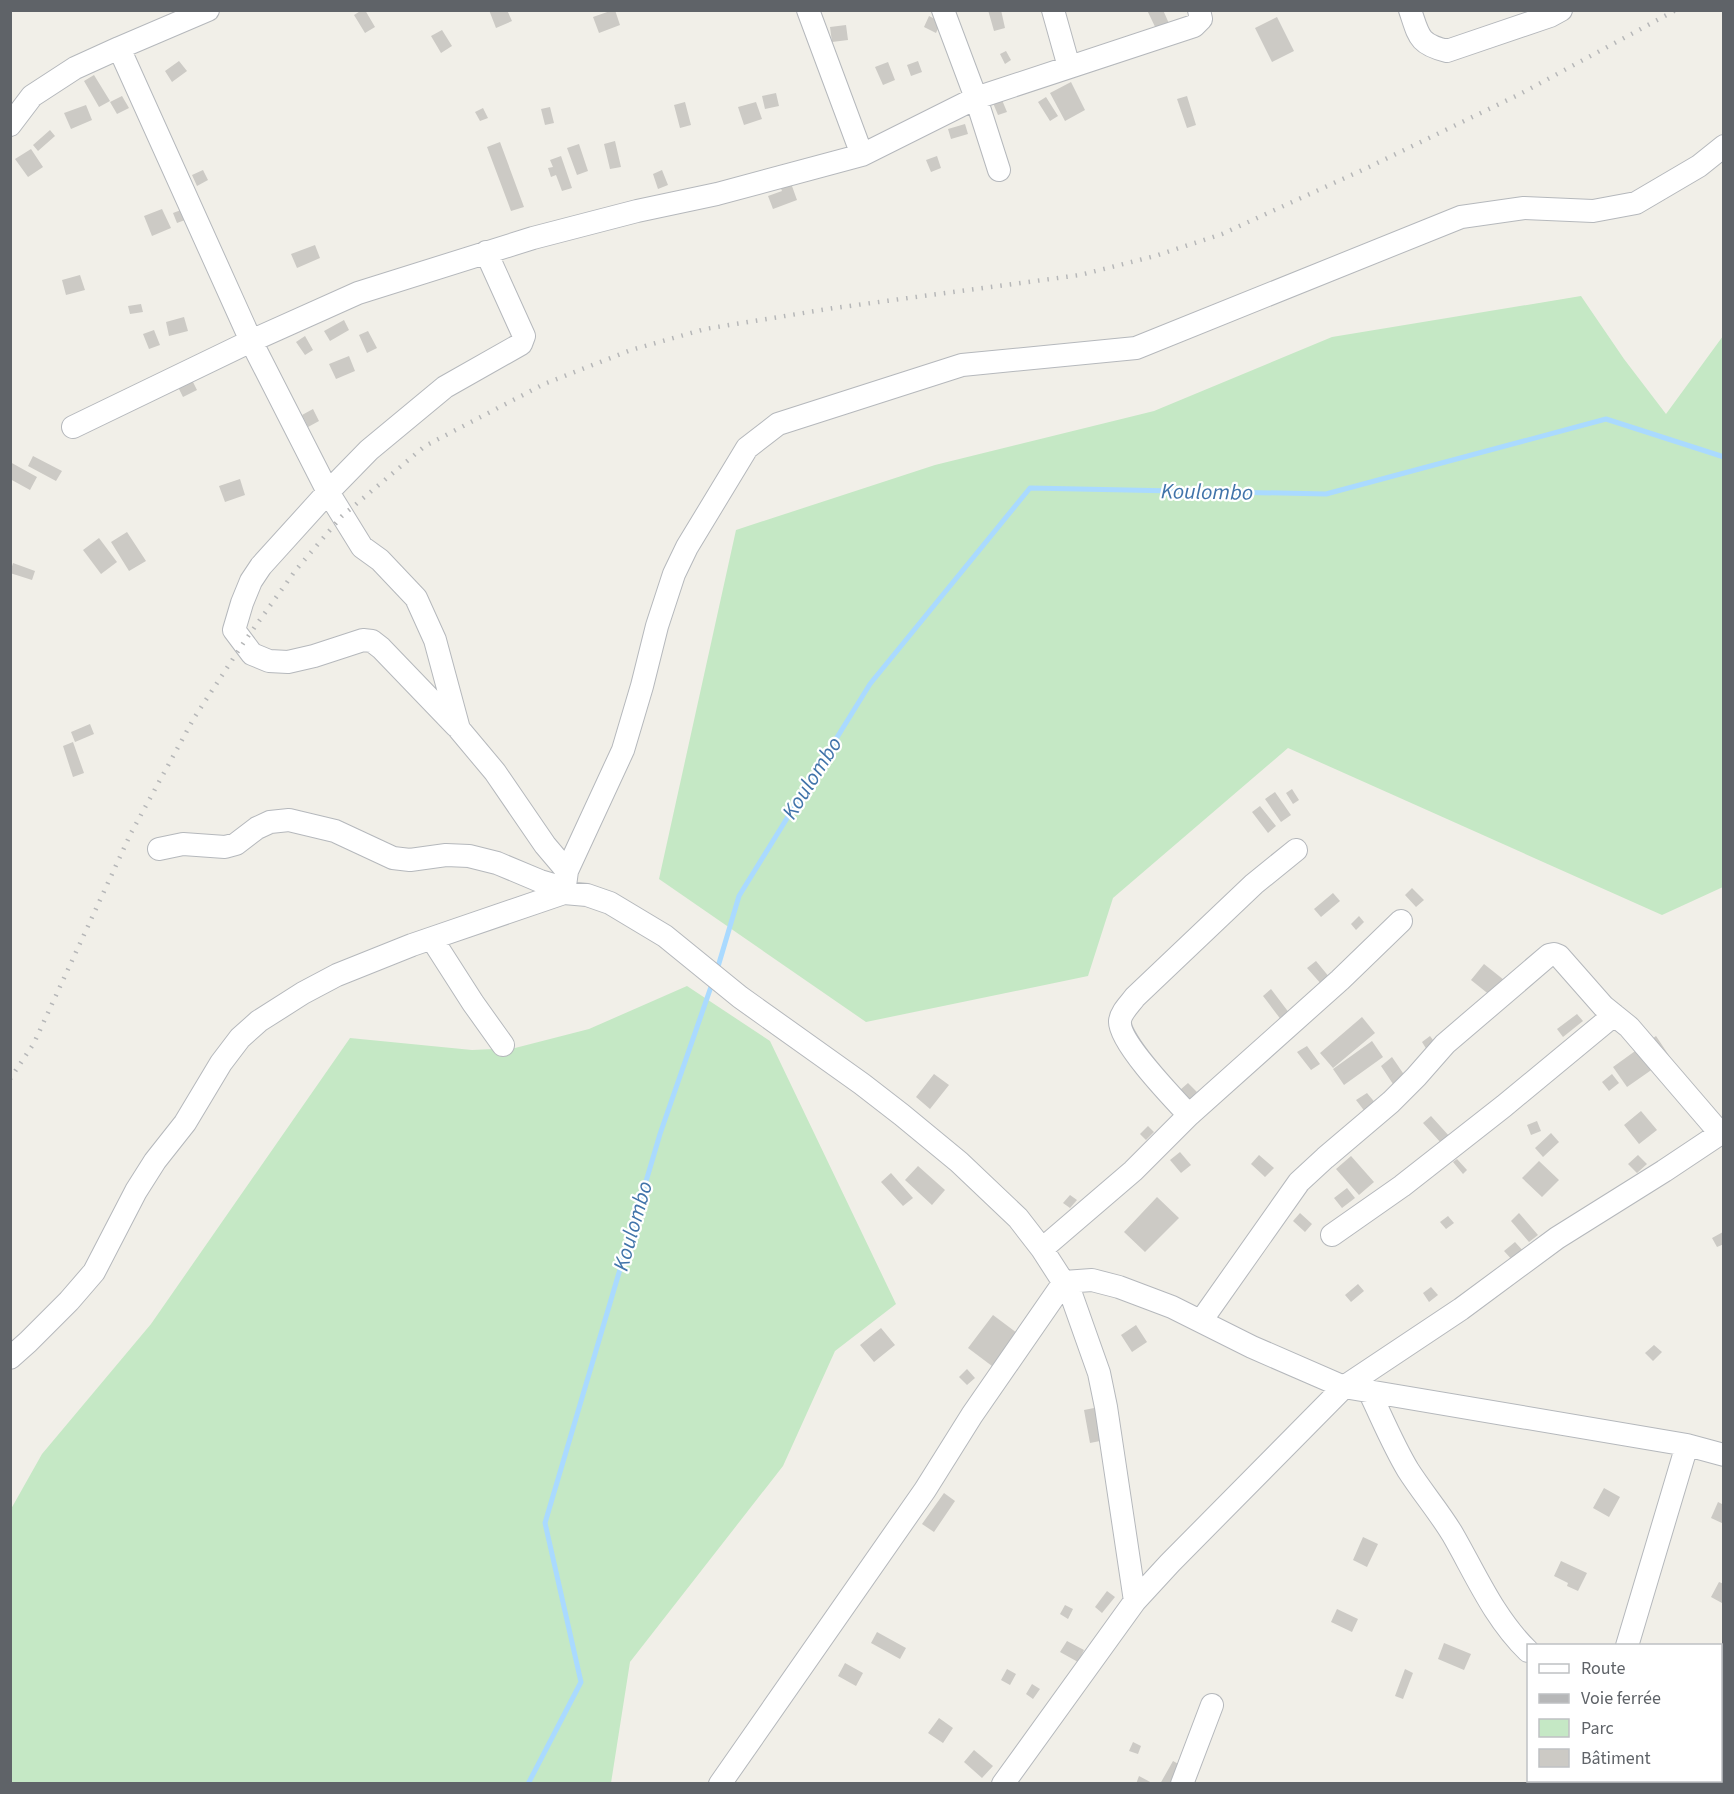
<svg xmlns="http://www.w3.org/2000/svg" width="1734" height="1794" viewBox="0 0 1734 1794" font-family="'Source Sans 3',sans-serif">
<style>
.green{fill:#c5e8c5}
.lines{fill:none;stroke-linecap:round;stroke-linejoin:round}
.stream{stroke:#aadaff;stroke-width:5}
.building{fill:#cccac5}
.minor-casing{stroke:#b5b8bc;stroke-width:24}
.minor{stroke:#fff;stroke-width:22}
.rail{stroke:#b6b7b8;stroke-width:4.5;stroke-dasharray:1.5 8;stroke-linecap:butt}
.labels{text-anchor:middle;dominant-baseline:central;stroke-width:4.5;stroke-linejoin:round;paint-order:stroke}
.water-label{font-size:22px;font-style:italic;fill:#4174aa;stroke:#fff}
</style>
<rect width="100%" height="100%" fill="#f1efe8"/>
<path class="green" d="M 1581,296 L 1624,359 L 1666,414 L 1723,336 L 1723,887 L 1662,915 L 1288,748 L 1113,898 L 1088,976 L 866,1022 L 659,879 L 736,530 L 935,465 L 1154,411 L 1332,337 Z
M 687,986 L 770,1041 L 896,1304 L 835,1351 L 783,1466 L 630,1662 L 611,1783 L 11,1784 L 11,1509 L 42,1454 L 151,1324 L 350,1038 L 472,1050 L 515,1048 L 589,1029 Z"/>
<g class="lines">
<path class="stream" d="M 717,970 L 739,896 L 870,684 L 1030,488 L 1326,494 L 1606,419 L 1724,457
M 528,1784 L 581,1682 L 545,1523 L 660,1134 L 713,981"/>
</g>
<path class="building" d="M 362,10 L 365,10 L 375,27 L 365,33 L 354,15 Z
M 489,10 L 507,10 L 512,21 L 496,28 Z
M 613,10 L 615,10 L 620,25 L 599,33 L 593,17 Z
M 988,10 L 1001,10 L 1005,28 L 994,31 Z
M 1147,10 L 1163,10 L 1171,28 L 1158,33 Z
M 929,16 L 941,22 L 936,33 L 924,27 Z
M 1277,17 L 1294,51 L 1272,62 L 1255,28 Z
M 846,25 L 848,40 L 832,42 L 830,27 Z
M 442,30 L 452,46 L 441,53 L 431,36 Z
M 1006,51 L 1011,60 L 1005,64 L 1000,54 Z
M 179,61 L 187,71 L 172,82 L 165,71 Z
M 918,61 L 922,72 L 911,76 L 907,65 Z
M 888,62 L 895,80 L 883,85 L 875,67 Z
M 94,75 L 110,101 L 99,107 L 84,81 Z
M 1071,82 L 1085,110 L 1065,121 L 1050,93 Z
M 776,93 L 779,106 L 765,109 L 762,96 Z
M 122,96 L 129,108 L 117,114 L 110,102 Z
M 1187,96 L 1196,125 L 1187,128 L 1177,99 Z
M 1046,97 L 1058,116 L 1050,121 L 1038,102 Z
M 1002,100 L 1007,112 L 998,115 L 993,103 Z
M 685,102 L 691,125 L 680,128 L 674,105 Z
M 756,102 L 762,119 L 744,125 L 738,107 Z
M 86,105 L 92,120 L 71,129 L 64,113 Z
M 550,107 L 554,123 L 545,125 L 541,109 Z
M 483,108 L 488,118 L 480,121 L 475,112 Z
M 965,124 L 968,134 L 951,139 L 948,129 Z
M 50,130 L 55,136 L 38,151 L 33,145 Z
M 615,141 L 621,167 L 610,169 L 604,144 Z
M 500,142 L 524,207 L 511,211 L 487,147 Z
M 579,144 L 588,171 L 577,175 L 567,148 Z
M 31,149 L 43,167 L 28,177 L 15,159 Z
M 561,156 L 572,188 L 562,191 L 556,175 L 551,177 L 548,168 L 553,167 L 550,160 Z
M 937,156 L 941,168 L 931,172 L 926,160 Z
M 203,170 L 208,180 L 197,186 L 192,175 Z
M 662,170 L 668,185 L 658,189 L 653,174 Z
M 788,175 L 797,200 L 773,209 L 768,196 L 782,191 L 777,179 Z
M 162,209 L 171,228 L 152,236 L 144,216 Z
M 181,210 L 185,220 L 177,223 L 173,213 Z
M 315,245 L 320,258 L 297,268 L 291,254 Z
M 80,275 L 85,290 L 66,295 L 62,280 Z
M 141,304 L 143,312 L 130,314 L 128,306 Z
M 184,317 L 188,331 L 169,336 L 166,322 Z
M 344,320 L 349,330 L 330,341 L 324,331 Z
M 154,330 L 160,345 L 149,349 L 143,334 Z
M 368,331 L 377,348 L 367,353 L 359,335 Z
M 305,336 L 313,350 L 305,355 L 296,342 Z
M 349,356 L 355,371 L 336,379 L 329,364 Z
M 191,378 L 197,390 L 183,397 L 177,385 Z
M 313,409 L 319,421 L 308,427 L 302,415 Z
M 33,456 L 62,471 L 56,481 L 28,466 Z
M 10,462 L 37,477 L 30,490 L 10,479 Z
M 240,479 L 245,495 L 225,502 L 219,486 Z
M 127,532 L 146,561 L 129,571 L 111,542 Z
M 99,538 L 117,562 L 101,574 L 83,550 Z
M 13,563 L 35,571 L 32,580 L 10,573 Z
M 90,724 L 94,734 L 75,742 L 71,732 Z
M 73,742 L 84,773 L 73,777 L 63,746 Z
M 1292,789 L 1299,800 L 1293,804 L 1286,793 Z
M 1275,792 L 1291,815 L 1281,822 L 1265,799 Z
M 1260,806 L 1276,826 L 1268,833 L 1252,812 Z
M 1412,888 L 1424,900 L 1416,907 L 1405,895 Z
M 1333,893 L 1340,901 L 1321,917 L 1314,909 Z
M 1359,916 L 1364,922 L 1356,930 L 1351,924 Z
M 1316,961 L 1330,978 L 1322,985 L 1307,968 Z
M 1484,964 L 1509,984 L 1496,1000 L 1471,980 Z
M 1271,989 L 1293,1018 L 1285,1025 L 1263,996 Z
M 1577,1014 L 1583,1021 L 1563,1037 L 1557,1029 Z
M 1362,1017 L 1375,1033 L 1333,1068 L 1320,1053 Z
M 1430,1036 L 1436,1044 L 1427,1050 L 1422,1042 Z
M 1656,1036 L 1670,1057 L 1627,1087 L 1613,1067 Z
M 1372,1041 L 1383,1057 L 1344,1085 L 1333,1069 Z
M 1307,1046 L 1320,1064 L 1311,1070 L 1297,1052 Z
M 1392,1057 L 1405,1076 L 1393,1084 L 1381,1066 Z
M 934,1074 L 949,1085 L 930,1109 L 916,1097 Z
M 1612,1074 L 1619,1083 L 1609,1091 L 1602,1082 Z
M 1188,1083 L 1197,1092 L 1190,1099 L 1180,1090 Z
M 1367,1093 L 1377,1105 L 1366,1113 L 1356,1100 Z
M 1641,1111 L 1657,1130 L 1639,1144 L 1624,1125 Z
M 1431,1116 L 1450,1137 L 1442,1144 L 1423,1123 Z
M 1537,1121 L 1541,1131 L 1531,1135 L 1527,1125 Z
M 1148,1126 L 1154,1132 L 1146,1140 L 1140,1134 Z
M 1551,1133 L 1559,1142 L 1543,1157 L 1535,1148 Z
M 1180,1152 L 1191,1165 L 1181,1173 L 1170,1160 Z
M 1259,1155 L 1274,1168 L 1265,1177 L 1251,1164 Z
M 1638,1155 L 1647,1164 L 1637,1173 L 1628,1164 Z
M 1351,1156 L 1374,1182 L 1359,1195 L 1336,1169 Z
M 1457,1159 L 1467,1170 L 1463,1174 L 1453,1162 Z
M 1539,1161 L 1559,1180 L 1542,1197 L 1522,1178 Z
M 918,1166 L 945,1190 L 932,1205 L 905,1180 Z
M 891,1173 L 913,1198 L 903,1206 L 881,1182 Z
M 1347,1188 L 1355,1198 L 1342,1208 L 1334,1198 Z
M 1070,1195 L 1077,1200 L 1070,1208 L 1063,1203 Z
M 1157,1197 L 1179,1218 L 1145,1252 L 1124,1232 Z
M 1300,1213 L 1312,1224 L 1305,1232 L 1293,1221 Z
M 1519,1213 L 1538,1235 L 1529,1242 L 1511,1221 Z
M 1448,1216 L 1454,1223 L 1446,1229 L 1440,1222 Z
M 1723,1232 L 1724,1244 L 1717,1247 L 1712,1238 Z
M 1515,1242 L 1525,1253 L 1514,1262 L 1504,1251 Z
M 1358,1284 L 1364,1291 L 1351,1302 L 1345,1295 Z
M 1431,1287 L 1438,1295 L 1429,1302 L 1423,1293 Z
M 993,1315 L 1017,1333 L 992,1366 L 968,1348 Z
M 1136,1325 L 1147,1342 L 1132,1352 L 1121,1335 Z
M 881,1328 L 895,1345 L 874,1362 L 860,1345 Z
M 1654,1345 L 1662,1352 L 1653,1361 L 1645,1353 Z
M 967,1369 L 975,1378 L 967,1385 L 959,1377 Z
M 1099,1407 L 1105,1440 L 1090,1443 L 1084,1410 Z
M 1604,1488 L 1620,1497 L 1609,1517 L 1593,1508 Z
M 944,1493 L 955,1501 L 934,1532 L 922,1524 Z
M 1718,1502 L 1724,1505 L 1724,1524 L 1711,1518 Z
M 1363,1537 L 1378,1544 L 1367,1567 L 1353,1560 Z
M 1561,1561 L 1587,1573 L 1578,1591 L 1567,1586 L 1568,1583 L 1554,1576 Z
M 1719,1582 L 1724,1584 L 1722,1603 L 1711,1597 Z
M 1107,1591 L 1115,1597 L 1102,1613 L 1095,1607 Z
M 1065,1605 L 1073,1609 L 1068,1619 L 1060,1614 Z
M 1337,1609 L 1358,1619 L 1352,1632 L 1331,1622 Z
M 877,1632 L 906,1648 L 900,1659 L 871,1643 Z
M 1067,1641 L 1084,1650 L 1078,1662 L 1060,1652 Z
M 1444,1643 L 1471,1654 L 1464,1670 L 1438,1659 Z
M 845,1663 L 863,1673 L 856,1686 L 838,1676 Z
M 1007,1669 L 1016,1674 L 1010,1685 L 1001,1680 Z
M 1405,1669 L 1413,1673 L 1403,1699 L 1395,1696 Z
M 1032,1684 L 1040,1689 L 1033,1699 L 1026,1694 Z
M 939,1718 L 953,1728 L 943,1743 L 928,1733 Z
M 1133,1742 L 1141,1746 L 1138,1754 L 1129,1751 Z
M 974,1750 L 993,1766 L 982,1778 L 964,1762 Z
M 1173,1761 L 1182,1766 L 1172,1784 L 1160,1784 Z
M 1139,1776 L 1154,1784 L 1136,1784 Z"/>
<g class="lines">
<defs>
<path id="minor" d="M 808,10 L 862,155
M 943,10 L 976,98 L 999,170
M 1053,10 L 1069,67
M 1410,10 C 1419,36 1418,44 1447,51 L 1550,16 L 1561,10
M 119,48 L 251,341 L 328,492 L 362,547 L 380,560 L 416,598 L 435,640 L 459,729 L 495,772 L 545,845 L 567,871
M 10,125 L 32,96 L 75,68 L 119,48 L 208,10
M 73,427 L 251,341 L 358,293 L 533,238 L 637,211 L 717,194 L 862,155 L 976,98 L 1194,26 L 1201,19 L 1199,10
M 456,726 L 381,648 L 372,641 L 363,640 L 314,656 L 288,662 L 269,661 L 252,654 L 234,630 L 242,603 L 251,581 L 261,566 L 328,492 L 369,450 L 445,387 L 521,344 L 524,336 L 486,252
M 159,849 L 183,844 L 225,847 L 236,844 L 257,828 L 270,822 L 289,820 L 335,831 L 393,858 L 410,860 L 446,855 L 469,856 L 497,863 L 540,881 L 564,888
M 564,893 L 567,871 L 623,750 L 642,686 L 657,626 L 674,574 L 687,547 L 747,448 L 778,424 L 962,365 L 1136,348 L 1461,217 L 1524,208 L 1593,211 L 1636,203 L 1699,166 L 1724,146
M 432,939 L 473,1003 L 503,1045
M 1189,1115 C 1174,1099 1118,1041 1120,1021 C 1121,1012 1130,1004 1135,997 L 1254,884 L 1296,850
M 1332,1235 L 1402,1186 L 1504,1106 L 1614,1015
M 1042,1249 L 1133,1171 L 1189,1115 L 1340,980 L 1401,921
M 1201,1321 L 1299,1182 L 1325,1158 L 1391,1102 L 1416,1077 L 1445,1044 L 1549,955 L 1554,954 L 1559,956 L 1603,1006 L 1629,1027 L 1720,1133
M 10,1358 L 28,1342 L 69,1301 L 94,1272 L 136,1191 L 155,1161 L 185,1123 L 221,1063 L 240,1038 L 259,1021 L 303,993 L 337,975 L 412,945 L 564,893 L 587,895 L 610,903 L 665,936 L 740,997 L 862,1084 L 902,1115 L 959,1162 L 1018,1218 L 1042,1249 L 1071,1294 L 1099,1373 L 1106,1407 L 1135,1601
M 1369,1391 C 1382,1418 1393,1445 1408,1470 C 1422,1492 1440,1513 1453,1535 C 1476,1575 1494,1618 1528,1651
M 1627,1646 L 1687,1445
M 1635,1780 L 1636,1784
M 720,1784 L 925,1490 L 972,1415 L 1064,1282 L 1092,1280 L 1119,1287 L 1172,1307 L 1252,1347 L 1344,1387 L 1687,1445 L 1724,1455
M 1003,1784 L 1135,1601 L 1170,1563 L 1344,1387 L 1461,1309 L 1557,1238 L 1664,1171 L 1724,1131
M 1182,1784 L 1212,1705"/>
</defs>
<use href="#minor" class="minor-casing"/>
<use href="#minor" class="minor"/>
<path class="rail" d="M 10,1079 L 34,1043 L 131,833 L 194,718 L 244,642 L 295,571 L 342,516 L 425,446 L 544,384 L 631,350 L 705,329 L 834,308 L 1080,275 L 1155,256 L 1222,234 L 1369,167 L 1520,94 L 1676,10"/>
</g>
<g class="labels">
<g class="water-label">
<text transform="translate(1207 492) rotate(1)">Koulombo</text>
<text transform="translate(812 778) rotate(-58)">Koulombo</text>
<text transform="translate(633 1226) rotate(-74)">Koulombo</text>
</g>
</g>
<rect width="1734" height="1794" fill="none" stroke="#5f6368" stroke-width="24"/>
<rect x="1527" y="1644" width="195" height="138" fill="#ffffff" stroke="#bfc1c3" stroke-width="1.5"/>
<rect x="1539" y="1664" width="30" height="9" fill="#ffffff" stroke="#bfc1c3" stroke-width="1.5"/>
<text x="1581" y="1674" font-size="18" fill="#5f6368">Route</text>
<rect x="1539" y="1694" width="30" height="9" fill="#b6b7b8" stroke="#bfc1c3" stroke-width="1.5"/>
<text x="1581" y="1704" font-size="18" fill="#5f6368">Voie ferrée</text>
<rect x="1539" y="1719" width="30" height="18" fill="#c5e8c5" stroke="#bfc1c3" stroke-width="1.5"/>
<text x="1581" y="1734" font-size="18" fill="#5f6368">Parc</text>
<rect x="1539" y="1749" width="30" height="18" fill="#cccac5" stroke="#bfc1c3" stroke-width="1.5"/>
<text x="1581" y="1764" font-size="18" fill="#5f6368">Bâtiment</text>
</svg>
